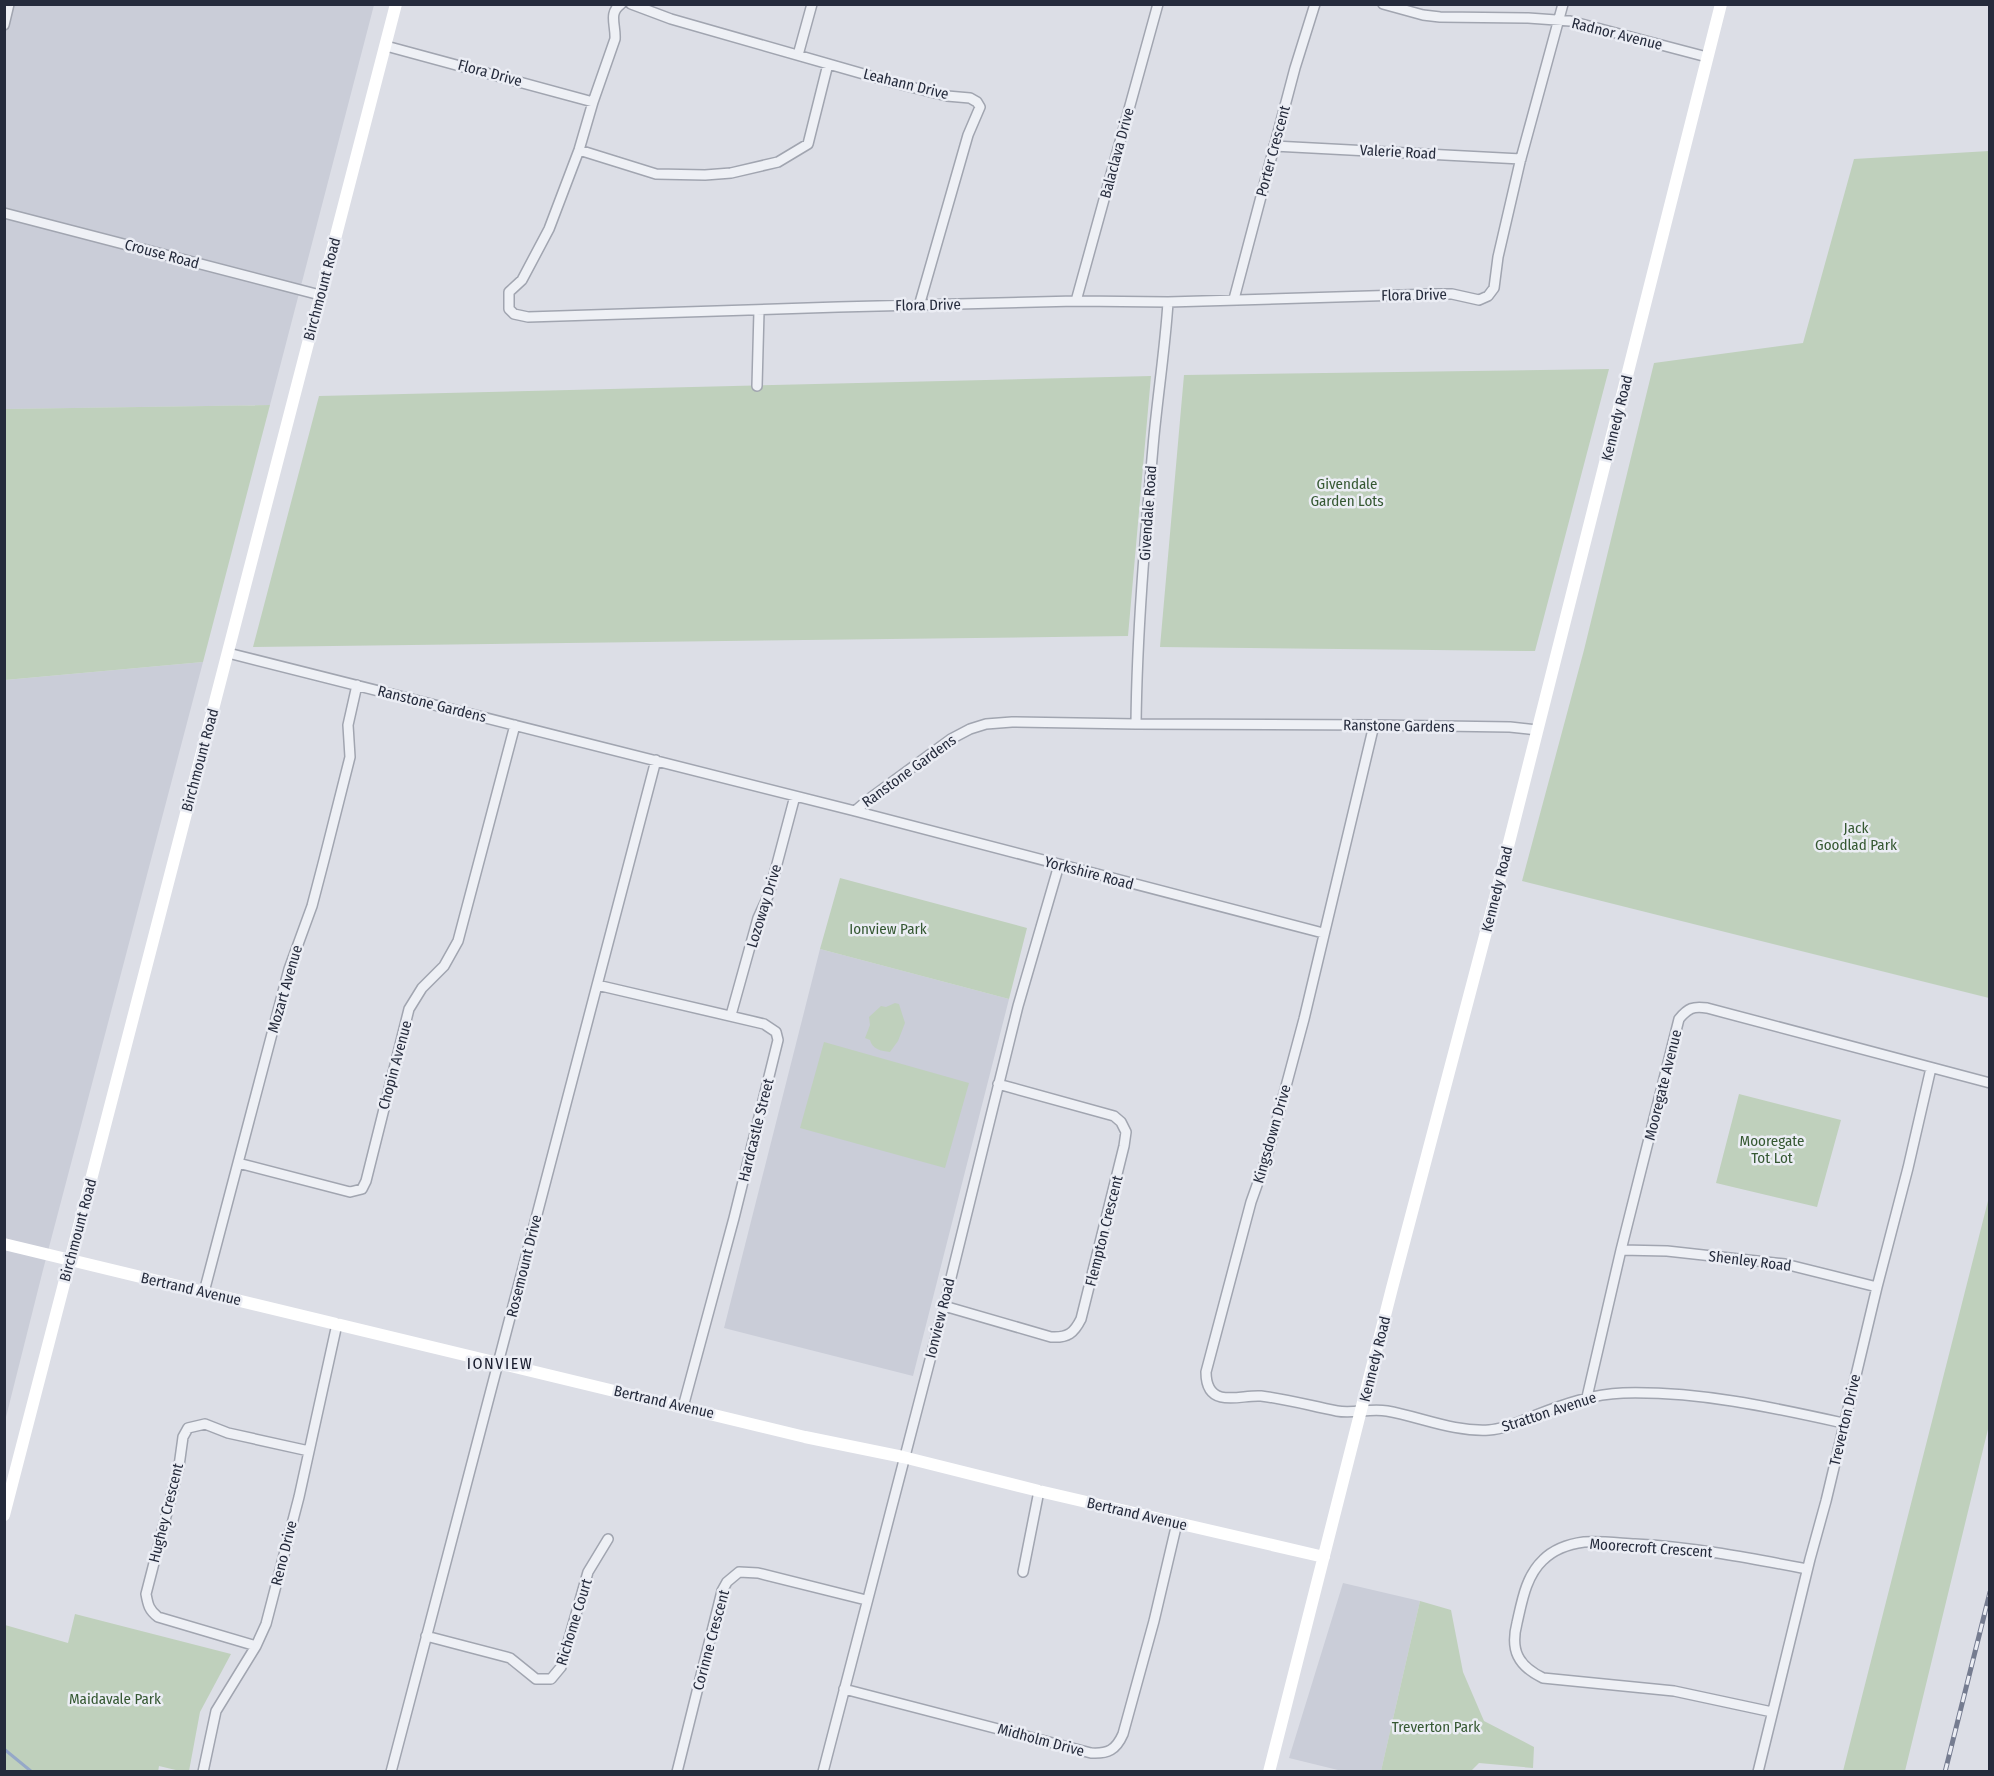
<svg xmlns="http://www.w3.org/2000/svg" width="1994" height="1776" viewBox="0 0 1994 1776" font-family="'Fira Sans Condensed',sans-serif">
<style>
.built{fill:#cacdd8}
.green{fill:#bfd0bc}
.lines{fill:none;stroke-linecap:round;stroke-linejoin:round}
.stream{stroke:#95a8c8;stroke-width:3}
.street-casing{stroke:#a1a5b0;stroke-width:12}
.street{stroke:#eef0f5;stroke-width:9}
.secondary{stroke:#fff;stroke-width:12}
.rail-casing{stroke:#757c90;stroke-width:5}
.rail{stroke:#ebedf4;stroke-width:3;stroke-dasharray:9;stroke-linecap:butt}
.labels{text-anchor:middle;dominant-baseline:central;stroke-width:5;stroke-linejoin:round;paint-order:stroke}
.street-label{font-size:15px;fill:#252b3c;stroke:#ebedf4}
.park-label{font-size:15px;fill:#355832;stroke:#ebedf4}
.neighbourhood-label{font-size:16px;letter-spacing:1.5px;fill:#181c2d;stroke:#ebedf4}
</style>
<rect width="100%" height="100%" fill="#dcdee6"/>
<path class="built" d="M 4,5 L 374,5 L 270,405 L 5,409 Z
M 203,662 L 43,1270 L 5,1421 L 5,680 Z
M 820,949 L 1009,999 L 913,1376 L 724,1328 Z
M 1343,1583 L 1420,1601 L 1381,1771 L 1342,1771 L 1289,1758 Z"/>
<path class="green" d="M 1989,151 L 1989,998 L 1522,881 L 1584,650 L 1654,363 L 1803,343 L 1854,159 Z
M 1609,369 L 1535,651 L 1160,647 L 1184,375 Z
M 1151,376 L 1128,636 L 253,647 L 319,396 Z
M 270,405 L 203,662 L 5,680 L 5,409 Z
M 840,878 L 1027,928 L 1009,999 L 820,949 Z
M 895,1003 L 899,1004 L 905,1023 L 898,1041 L 890,1052 C 881,1051 872,1049 870,1040 L 865,1038 L 870,1025 L 869,1017 L 881,1006 L 886,1007 Z
M 824,1042 L 969,1083 L 945,1168 L 800,1128 Z
M 1739,1094 L 1841,1120 L 1817,1207 L 1716,1183 Z
M 1989,1197 L 1989,1425 L 1905,1771 L 1843,1771 Z
M 1420,1601 L 1451,1610 L 1463,1672 L 1484,1721 L 1534,1747 L 1533,1768 L 1479,1763 L 1471,1771 L 1381,1771 Z
M 75,1614 L 231,1654 L 200,1712 L 189,1771 L 180,1771 L 159,1766 L 158,1772 L 5,1771 L 5,1625 L 68,1643 Z"/>
<g class="lines">
<path class="stream" d="M 4,1749 L 32,1772"/>
<defs>
<path id="street" d="M 621,4 C 608,13 616,25 615,39 L 593,102 L 579,150 L 549,229 L 522,280 L 509,292 L 509,309 L 514,314 L 528,317 L 838,307 L 1076,301 L 1168,302 L 1435,294 L 1452,294 L 1479,300 L 1488,296 L 1494,288 L 1498,257 L 1520,162 L 1563,4
M 631,4 L 671,19 L 895,83 L 947,96 L 970,98 L 977,102 L 980,107 L 968,135 L 919,306
M 1383,4 L 1423,15 L 1440,17 L 1528,18 L 1570,21 L 1707,57
M 4,25 L 9,4
M 386,46 L 593,102
M 798,55 L 812,4
M 1274,146 L 1521,159
M 579,150 L 656,174 L 705,175 L 731,173 L 778,162 L 808,144 L 828,64
M 4,213 L 320,295
M 1234,299 L 1295,68 L 1315,4
M 1076,301 L 1158,4
M 757,386 L 759,311
M 228,653 L 855,811 L 1323,933
M 1136,724 C 1137,632 1145,539 1153,447 C 1157,399 1165,351 1168,302
M 1374,725 L 1304,1019 L 1267,1157 L 1251,1202 L 1206,1372 C 1206,1383 1209,1394 1221,1397 C 1234,1400 1248,1395 1261,1396 C 1287,1399 1311,1406 1337,1411 C 1353,1414 1370,1408 1387,1411 C 1421,1417 1453,1432 1489,1430 C 1505,1429 1521,1421 1536,1415 C 1564,1404 1593,1394 1623,1393 C 1698,1391 1771,1407 1843,1423
M 855,811 L 869,799 L 951,739 L 970,729 L 986,724 L 1012,722 L 1136,724 L 1374,725 L 1510,727 L 1537,730
M 597,985 L 764,1024 L 776,1032 L 778,1040 L 734,1218 L 683,1407
M 731,1015 L 758,918 L 769,894 L 795,796
M 238,1163 L 350,1192 L 362,1189 L 366,1181 L 409,1009 L 422,988 L 444,966 L 458,941 L 515,725
M 1621,1250 L 1667,1251 L 1785,1264 L 1877,1287
M 204,1292 L 289,969 L 312,906 L 324,860 L 350,757 L 348,725 L 357,685
M 944,1306 L 1051,1337 C 1068,1338 1074,1333 1081,1319 L 1124,1146 L 1126,1132 L 1121,1122 L 1114,1116 L 998,1084
M 1587,1397 L 1621,1250 L 1679,1019 C 1688,1008 1693,1006 1707,1008 L 1990,1083
M 1023,1572 L 1039,1491
M 426,1636 L 510,1658 L 536,1679 L 551,1679 L 561,1667 L 588,1572 L 608,1539
M 256,1646 L 158,1617 C 149,1610 148,1605 146,1594 L 179,1466 L 183,1437 L 188,1428 L 205,1424 L 228,1433 L 309,1451
M 844,1689 L 1091,1753 C 1108,1754 1116,1750 1123,1734 L 1154,1621 L 1177,1523
M 1772,1712 L 1674,1691 L 1543,1678 C 1518,1666 1510,1650 1517,1623 C 1522,1601 1526,1576 1543,1560 C 1554,1549 1569,1544 1584,1542 C 1600,1541 1618,1543 1635,1544 C 1693,1547 1750,1558 1807,1569
M 203,1772 L 216,1711 L 256,1646 L 266,1624 L 299,1497 L 337,1324
M 391,1772 L 656,760
M 677,1772 L 722,1591 L 727,1582 L 739,1572 L 758,1573 L 866,1600
M 823,1772 L 944,1306 L 1018,1006 L 1059,865
M 1758,1772 L 1810,1559 L 1826,1501 L 1877,1287 L 1908,1168 L 1931,1068"/>
</defs>
<use href="#street" class="street-casing"/>
<use href="#street" class="street"/>
<path class="secondary" d="M 4,1244 L 805,1437 L 903,1457 L 1039,1491 L 1324,1557
M 4,1515 L 396,4
M 1269,1772 L 1392,1288 L 1496,894 L 1721,4"/>
<defs>
<path id="rail" d="M 1945,1772 L 1990,1592"/>
</defs>
<use href="#rail" class="rail-casing"/>
<use href="#rail" class="rail"/>
</g>
<g class="labels">
<g class="street-label">
<text transform="translate(1617 34) rotate(14)">Radnor Avenue</text>
<text transform="translate(490 73) rotate(15)">Flora Drive</text>
<text transform="translate(906 84) rotate(14)">Leahann Drive</text>
<text transform="translate(1273 151) rotate(-75)">Porter Crescent</text>
<text transform="translate(1398 152) rotate(3)">Valerie Road</text>
<text transform="translate(1117 153) rotate(-75)">Balaclava Drive</text>
<text transform="translate(162 254) rotate(15)">Crouse Road</text>
<text transform="translate(322 289) rotate(-75)">Birchmount Road</text>
<text transform="translate(1414 295) rotate(-1)">Flora Drive</text>
<text transform="translate(928 305) rotate(-1)">Flora Drive</text>
<text transform="translate(1617 418) rotate(-76)">Kennedy Road</text>
<text transform="translate(1148 513) rotate(-86)">Givendale Road</text>
<text transform="translate(432 704) rotate(14)">Ranstone Gardens</text>
<text transform="translate(1399 726) rotate(1)">Ranstone Gardens</text>
<text transform="translate(200 760) rotate(-75)">Birchmount Road</text>
<text transform="translate(909 771) rotate(-36)">Ranstone Gardens</text>
<text transform="translate(1089 873) rotate(15)">Yorkshire Road</text>
<text transform="translate(1497 889) rotate(-76)">Kennedy Road</text>
<text transform="translate(764 906) rotate(-73)">Lozoway Drive</text>
<text transform="translate(285 989) rotate(-74)">Mozart Avenue</text>
<text transform="translate(395 1065) rotate(-75)">Chopin Avenue</text>
<text transform="translate(1663 1085) rotate(-76)">Mooregate Avenue</text>
<text transform="translate(756 1130) rotate(-76)">Hardcastle Street</text>
<text transform="translate(1272 1134) rotate(-74)">Kingsdown Drive</text>
<text transform="translate(78 1230) rotate(-75)">Birchmount Road</text>
<text transform="translate(1104 1231) rotate(-76)">Flempton Crescent</text>
<text transform="translate(1750 1261) rotate(7)">Shenley Road</text>
<text transform="translate(524 1266) rotate(-76)">Rosemount Drive</text>
<text transform="translate(191 1289) rotate(13)">Bertrand Avenue</text>
<text transform="translate(940 1318) rotate(-76)">Ionview Road</text>
<text transform="translate(1375 1359) rotate(-76)">Kennedy Road</text>
<text transform="translate(664 1402) rotate(13)">Bertrand Avenue</text>
<text transform="translate(1549 1412) rotate(-18)">Stratton Avenue</text>
<text transform="translate(1845 1420) rotate(-77)">Treverton Drive</text>
<text transform="translate(166 1513) rotate(-76)">Hughey Crescent</text>
<text transform="translate(1137 1514) rotate(13)">Bertrand Avenue</text>
<text transform="translate(1651 1548) rotate(4)">Moorecroft Crescent</text>
<text transform="translate(284 1553) rotate(-76)">Reno Drive</text>
<text transform="translate(574 1622) rotate(-73)">Richome Court</text>
<text transform="translate(711 1640) rotate(-75)">Corinne Crescent</text>
<text transform="translate(1041 1740) rotate(15)">Midholm Drive</text>
</g>
<g class="park-label">
<text x="1347" y="484">Givendale<tspan x="1347" dy="17">Garden Lots</tspan></text>
<text x="1856" y="828">Jack<tspan x="1856" dy="17">Goodlad Park</tspan></text>
<text x="888" y="929">Ionview Park</text>
<text x="1772" y="1141">Mooregate<tspan x="1772" dy="17">Tot Lot</tspan></text>
<text x="115" y="1699">Maidavale Park</text>
<text x="1436" y="1727">Treverton Park</text>
</g>
<g class="neighbourhood-label">
<text x="500" y="1363">IONVIEW</text>
</g>
</g>
<rect width="1994" height="1776" fill="none" stroke="#252b3c" stroke-width="12"/>
</svg>
